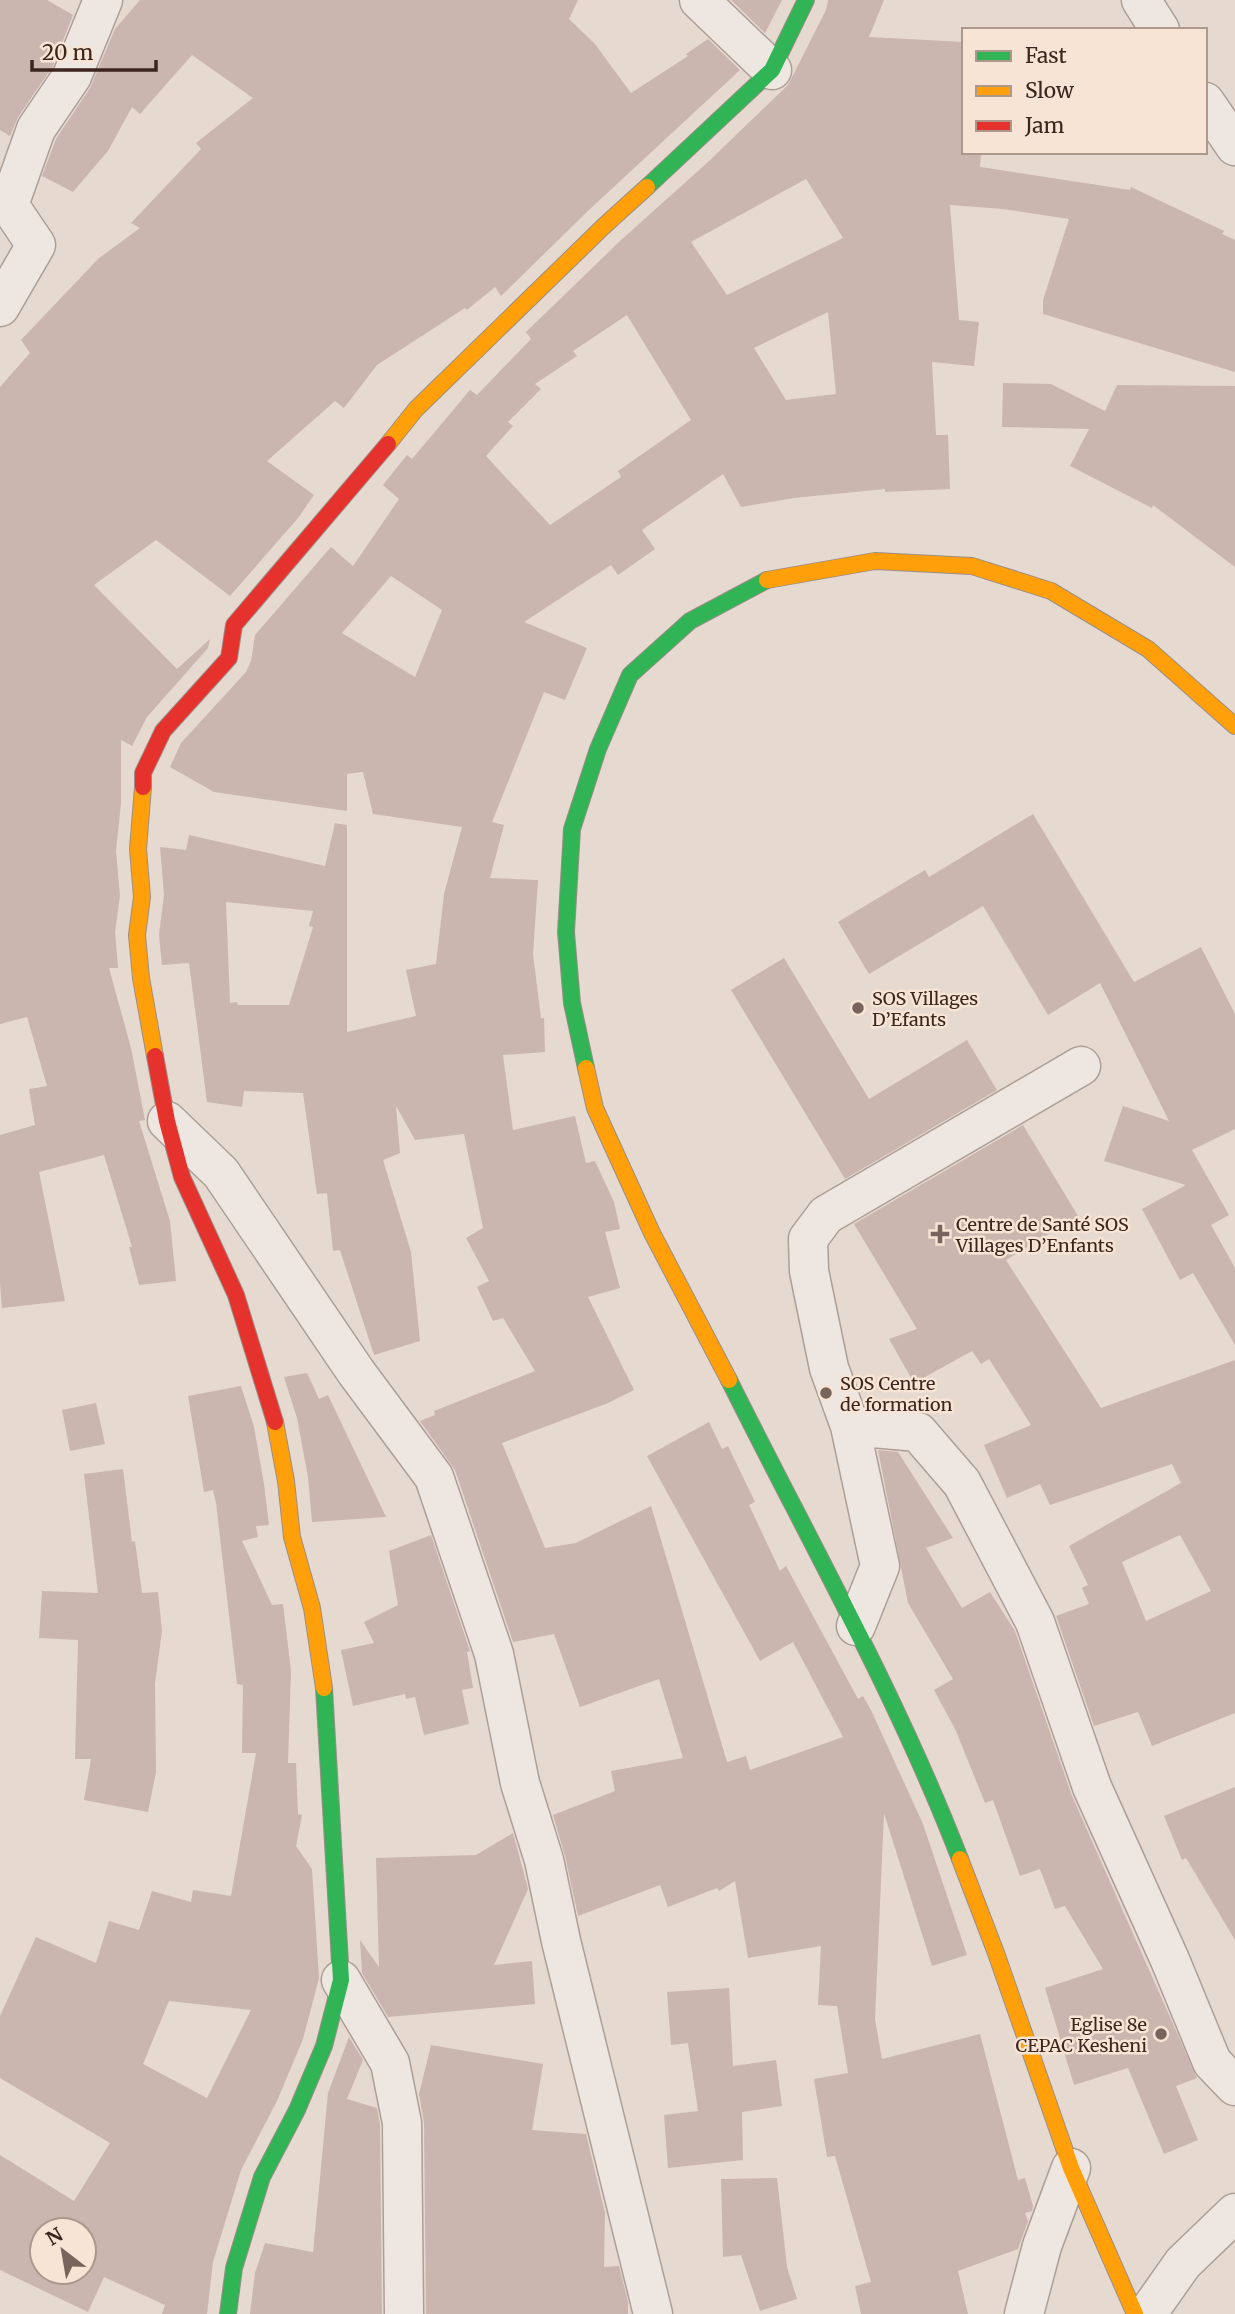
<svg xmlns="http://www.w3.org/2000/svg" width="1235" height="2314" viewBox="0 0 1235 2314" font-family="Merriweather,serif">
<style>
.building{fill:#cab6af;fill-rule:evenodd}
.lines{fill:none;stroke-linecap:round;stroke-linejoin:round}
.street-casing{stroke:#ac9f97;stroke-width:41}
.fast-casing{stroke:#9b8e88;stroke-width:18}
.slow-casing{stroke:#9b8e88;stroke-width:18}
.jam-casing{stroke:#9b8e88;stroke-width:18}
.street{stroke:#eee7e1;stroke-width:38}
.fast{stroke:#30b455;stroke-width:16}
.slow{stroke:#ff9f0a;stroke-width:16}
.jam{stroke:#e5322d;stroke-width:16}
.poi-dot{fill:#78645c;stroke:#f7e4d5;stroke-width:2.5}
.labels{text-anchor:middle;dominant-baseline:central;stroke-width:5;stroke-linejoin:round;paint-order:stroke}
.poi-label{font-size:18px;fill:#3c251e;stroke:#f7e4d5;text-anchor:start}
</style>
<rect width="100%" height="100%" fill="#e6d9cf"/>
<path class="building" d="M 0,0 L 47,0 L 73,15 L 53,66 L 18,117 L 10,136 L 0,130 Z
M 140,0 L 578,0 L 569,19 L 595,44 L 631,93 L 688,56 L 686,54 L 708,39 L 740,70 L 590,209 L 501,296 L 495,287 L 467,310 L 465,308 L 377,365 L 344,408 L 335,401 L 267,461 L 314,495 L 298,518 L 230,596 L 156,540 L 94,585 L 177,669 L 210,639 L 208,648 L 147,717 L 132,746 L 121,740 L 121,804 L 116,851 L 120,896 L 115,932 L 118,968 L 109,968 L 131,1048 L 145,1120 L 139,1121 L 170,1221 L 176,1281 L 139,1285 L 129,1247 L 132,1247 L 104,1155 L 39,1172 L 65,1301 L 2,1308 L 0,1284 L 0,1135 L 35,1125 L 29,1089 L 47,1086 L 27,1017 L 0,1024 L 0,387 L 30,353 L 21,340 L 99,258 L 140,228 L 131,223 L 201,149 L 196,143 L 253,98 L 192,55 L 140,114 L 132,107 L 108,151 L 73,192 L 42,176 L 56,139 L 90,88 L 115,29 Z
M 731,0 L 782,0 L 765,33 Z
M 828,0 L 884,0 L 869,37 L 964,42 L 964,152 L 981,154 L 980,167 L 1130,190 L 1131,187 L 1224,231 L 1222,234 L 1235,240 L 1235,372 L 1043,314 L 1043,300 L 1069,219 L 1003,209 L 950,205 L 959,320 L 979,322 L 974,366 L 932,362 L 936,435 L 948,435 L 950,489 L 885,492 L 885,489 L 794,498 L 741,507 L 723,474 L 642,530 L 655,549 L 618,575 L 611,565 L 524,622 L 587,648 L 565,700 L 544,692 L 492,822 L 504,825 L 490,878 L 538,880 L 533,954 L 541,1018 L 544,1018 L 545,1052 L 503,1055 L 513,1130 L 575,1116 L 586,1163 L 595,1161 L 614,1202 L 620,1229 L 605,1232 L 620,1288 L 588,1297 L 634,1390 L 608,1403 L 502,1443 L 545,1548 L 576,1543 L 651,1506 L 727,1762 L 746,1756 L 750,1770 L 843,1737 L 793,1642 L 760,1661 L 647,1456 L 709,1422 L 722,1449 L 728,1446 L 755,1502 L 749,1505 L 780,1571 L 786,1566 L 858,1699 L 863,1696 L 871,1710 L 923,1824 L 967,1955 L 932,1966 L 884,1813 L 875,2019 L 882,2059 L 980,2034 L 1018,2180 L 1025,2178 L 1033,2206 L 1032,2211 L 1025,2213 L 1028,2221 L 1018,2249 L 958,2271 L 968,2314 L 861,2314 L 855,2286 L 871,2282 L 835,2156 L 827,2157 L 814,2079 L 848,2073 L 837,2006 L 818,2005 L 821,1946 L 748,1958 L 735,1881 L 719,1891 L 717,1888 L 668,1907 L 660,1885 L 578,1916 L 565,1856 L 553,1815 L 615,1791 L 611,1771 L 683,1758 L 659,1679 L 580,1707 L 554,1634 L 513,1642 L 455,1470 L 420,1421 L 435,1415 L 434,1411 L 535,1371 L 503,1318 L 493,1321 L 477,1287 L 489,1281 L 466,1238 L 483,1228 L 464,1134 L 415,1140 L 396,1106 L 400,1153 L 383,1160 L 411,1252 L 420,1341 L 374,1355 L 340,1250 L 333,1251 L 327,1193 L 317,1194 L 303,1093 L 244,1091 L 242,1107 L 207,1102 L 189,963 L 162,965 L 159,935 L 164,895 L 160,847 L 186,850 L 189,835 L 325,866 L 335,823 L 347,825 L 347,1032 L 416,1016 L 406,970 L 436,964 L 444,894 L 462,827 L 373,814 L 363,772 L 347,774 L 347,811 L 214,792 L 170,767 L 181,743 L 246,672 L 251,661 L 255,635 L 331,547 L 353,566 L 399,499 L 383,485 L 407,455 L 412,459 L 470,390 L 477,395 L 531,339 L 526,332 L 620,241 L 708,162 L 788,85 L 826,10 ZM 806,179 L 843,238 L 727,295 L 691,242 ZM 828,312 L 836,394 L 786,400 L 754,348 ZM 627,315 L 691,420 L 618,471 L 621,477 L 550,525 L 486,456 L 513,426 L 508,422 L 541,389 L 535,384 L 577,356 L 573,351 ZM 391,576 L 442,610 L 415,677 L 342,633 ZM 226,902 L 313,911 L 309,926 L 313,927 L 289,1005 L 238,1005 L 237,1002 L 230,1003 Z
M 1003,383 L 1051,384 L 1105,411 L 1117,385 L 1235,386 L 1235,567 L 1153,505 L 1152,508 L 1070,466 L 1089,429 L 1002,427 Z
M 1033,814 L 1134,982 L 1201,947 L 1235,1014 L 1235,1129 L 1192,1150 L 1229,1215 L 1211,1225 L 1235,1268 L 1235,1345 L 1193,1273 L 1180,1280 L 1142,1209 L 1186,1185 L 1104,1161 L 1123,1106 L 1169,1121 L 1100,983 L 1048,1015 L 983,906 L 869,974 L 838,922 L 925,870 L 929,877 Z
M 784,958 L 869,1099 L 967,1040 L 997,1090 L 845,1179 L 731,990 Z
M 1023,1125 L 1078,1216 L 1006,1260 L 1101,1408 L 1235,1360 L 1235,1713 L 1152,1746 L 1138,1712 L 1094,1726 L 1056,1616 L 1089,1604 L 1082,1588 L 1088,1585 L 1069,1546 L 1181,1483 L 1172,1464 L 1050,1505 L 1040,1484 L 1007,1498 L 984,1445 L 1031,1425 L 989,1359 L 981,1364 L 972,1351 L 914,1383 L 889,1339 L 917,1329 L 854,1224 ZM 1180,1535 L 1211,1591 L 1146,1621 L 1122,1562 Z
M 307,1373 L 319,1399 L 328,1395 L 386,1517 L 312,1522 L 308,1477 L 297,1418 L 284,1377 Z
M 241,1386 L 254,1427 L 264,1484 L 269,1525 L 256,1526 L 258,1537 L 242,1541 L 272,1605 L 283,1604 L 291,1671 L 288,1763 L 296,1763 L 298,1814 L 302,1815 L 296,1846 L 312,1869 L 319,1978 L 303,2039 L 277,2101 L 241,2170 L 213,2262 L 207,2314 L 162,2314 L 165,2305 L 104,2277 L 88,2312 L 0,2270 L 0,2155 L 74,2201 L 110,2143 L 0,2078 L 0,2016 L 36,1937 L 96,1963 L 109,1921 L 139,1930 L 152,1891 L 191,1902 L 193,1890 L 231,1896 L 256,1753 L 242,1753 L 243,1685 L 237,1684 L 216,1503 L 213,1490 L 204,1492 L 188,1396 ZM 169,2001 L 251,2010 L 207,2098 L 143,2064 ZM 42,2230 L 84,2230 L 84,2272 L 42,2272 Z
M 96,1403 L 105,1444 L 70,1451 L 62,1410 Z
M 878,1450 L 898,1452 L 953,1538 L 926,1548 L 962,1608 L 990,1592 L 1015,1631 L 1072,1796 L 1197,2078 L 1176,2086 L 1198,2140 L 1164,2154 L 1128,2068 L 1074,2085 L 1045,1988 L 1103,1969 L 1065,1906 L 1055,1909 L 1040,1869 L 1020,1876 L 993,1800 L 985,1803 L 956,1731 L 934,1690 L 953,1679 L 908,1603 Z
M 123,1469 L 132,1542 L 135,1541 L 142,1593 L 158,1592 L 162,1631 L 155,1683 L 156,1772 L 148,1812 L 84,1800 L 91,1759 L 75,1759 L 78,1640 L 39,1638 L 42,1591 L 98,1593 L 84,1474 Z
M 431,1535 L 470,1651 L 467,1652 L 473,1688 L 462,1690 L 469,1724 L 424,1735 L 415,1697 L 406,1699 L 405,1694 L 353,1706 L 341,1650 L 374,1643 L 364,1622 L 398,1605 L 389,1551 Z
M 1235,1787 L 1235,1940 L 1186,1858 L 1182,1860 L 1164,1816 Z
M 513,1833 L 528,1889 L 494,1965 L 532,1961 L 535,2004 L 388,2017 L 362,1973 L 360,1940 L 379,1967 L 376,1858 L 476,1855 Z
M 729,1988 L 733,2066 L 776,2060 L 782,2106 L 742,2112 L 743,2160 L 668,2168 L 664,2115 L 698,2111 L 688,2043 L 671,2045 L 667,1992 Z
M 349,2037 L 363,2060 L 347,2099 L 377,2108 L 380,2125 L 382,2314 L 250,2314 L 255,2273 L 265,2243 L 313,2252 L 328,2093 Z
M 431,2045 L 543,2064 L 532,2130 L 586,2134 L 605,2213 L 604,2267 L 619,2266 L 628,2302 L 628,2314 L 426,2314 L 424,2123 L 419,2094 Z
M 777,2178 L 787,2267 L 797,2299 L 760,2311 L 741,2255 L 723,2257 L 721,2179 Z"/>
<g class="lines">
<defs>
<path id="street" d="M 699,0 L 772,70
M 1141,0 L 1160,30
M 1205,102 L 1235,146
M 0,307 L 36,245 L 9,205 L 36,129 L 72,76 L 103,0
M 167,1121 L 221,1173 L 356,1372 L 434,1477 L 494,1654 L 520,1783 L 544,1860 L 561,1941 L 653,2314
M 850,1426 L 829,1368 L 809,1271 L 808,1239 L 826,1215 L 1081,1066
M 856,1626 L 880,1566 L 850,1426 L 918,1432 L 962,1483 L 1035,1622 L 1092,1787 L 1170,1960 L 1212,2062 L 1235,2086
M 341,1980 L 390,2063 L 402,2123 L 404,2314
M 1024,2314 L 1042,2246 L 1071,2168
M 1147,2314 L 1183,2263 L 1235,2213"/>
<path id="fast" d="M 647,187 L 772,70 L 806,0
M 586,1068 L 572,1003 L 566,932 L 572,829 L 598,749 L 630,675 L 690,621 L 767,580
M 729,1380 C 808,1539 896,1693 960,1859
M 228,2314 L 234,2268 L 262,2177 L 297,2110 L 324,2046 L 341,1980 L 324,1688"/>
<path id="slow" d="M 388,444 L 416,409 L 605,225 L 647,187
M 767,580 L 875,561 L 972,566 L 1051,591 L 1148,649 L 1235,726
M 143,787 L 138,849 L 142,897 L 137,935 L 141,978 L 155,1056
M 586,1068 L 595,1108 L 652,1233 L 729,1380
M 275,1422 L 286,1481 L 292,1537 L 312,1608 L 324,1688
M 960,1859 L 996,1953 L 1071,2168 L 1135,2314"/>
<path id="jam" d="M 143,787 L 143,773 L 163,731 L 229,658 L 234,625 L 388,444
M 155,1056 L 167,1121 L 182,1177 L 236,1295 L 275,1422"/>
</defs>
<use href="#street" class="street-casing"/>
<use href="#fast" class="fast-casing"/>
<use href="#slow" class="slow-casing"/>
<use href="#jam" class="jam-casing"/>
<use href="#street" class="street"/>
<use href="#fast" class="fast"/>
<use href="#slow" class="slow"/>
<use href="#jam" class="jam"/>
</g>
<g class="poi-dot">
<circle cx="858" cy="1008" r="7"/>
<path d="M936.5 1223.5h7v7h7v7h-7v7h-7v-7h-7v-7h7z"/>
<circle cx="826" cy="1393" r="7"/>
<circle cx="1161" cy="2034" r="7"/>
</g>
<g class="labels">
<g class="poi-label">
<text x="872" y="998">SOS Villages<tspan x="872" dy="21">D’Efants</tspan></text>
<text x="956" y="1224">Centre de Santé SOS<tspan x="956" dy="21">Villages D’Enfants</tspan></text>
<text x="840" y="1383">SOS Centre<tspan x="840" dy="21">de formation</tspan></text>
<text x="1147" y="2024" text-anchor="end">Eglise 8e<tspan x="1147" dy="21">CEPAC Kesheni</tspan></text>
</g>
</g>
<rect x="962" y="28" width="245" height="126" fill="#f7e4d5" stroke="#ac988c" stroke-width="2"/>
<rect x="976" y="51" width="35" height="10" fill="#30b455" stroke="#ac988c" stroke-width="2"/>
<text x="1025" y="63" font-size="21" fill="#3c251e">Fast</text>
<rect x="976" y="86" width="35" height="10" fill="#ff9f0a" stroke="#ac988c" stroke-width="2"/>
<text x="1025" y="98" font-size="21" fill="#3c251e">Slow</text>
<rect x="976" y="121" width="35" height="10" fill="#e5322d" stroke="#ac988c" stroke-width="2"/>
<text x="1025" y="133" font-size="21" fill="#3c251e">Jam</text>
<g transform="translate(63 2251) rotate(329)"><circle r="33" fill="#f7e4d5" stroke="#ac988c" stroke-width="2"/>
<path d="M0-5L12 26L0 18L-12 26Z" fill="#78645c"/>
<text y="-10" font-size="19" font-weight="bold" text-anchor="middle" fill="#3c251e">N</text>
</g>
<path d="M32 60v10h124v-10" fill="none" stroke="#3c251e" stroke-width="3.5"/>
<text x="42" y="60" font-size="21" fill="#3c251e" stroke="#f7e4d5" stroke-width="5" paint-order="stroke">20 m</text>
</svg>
